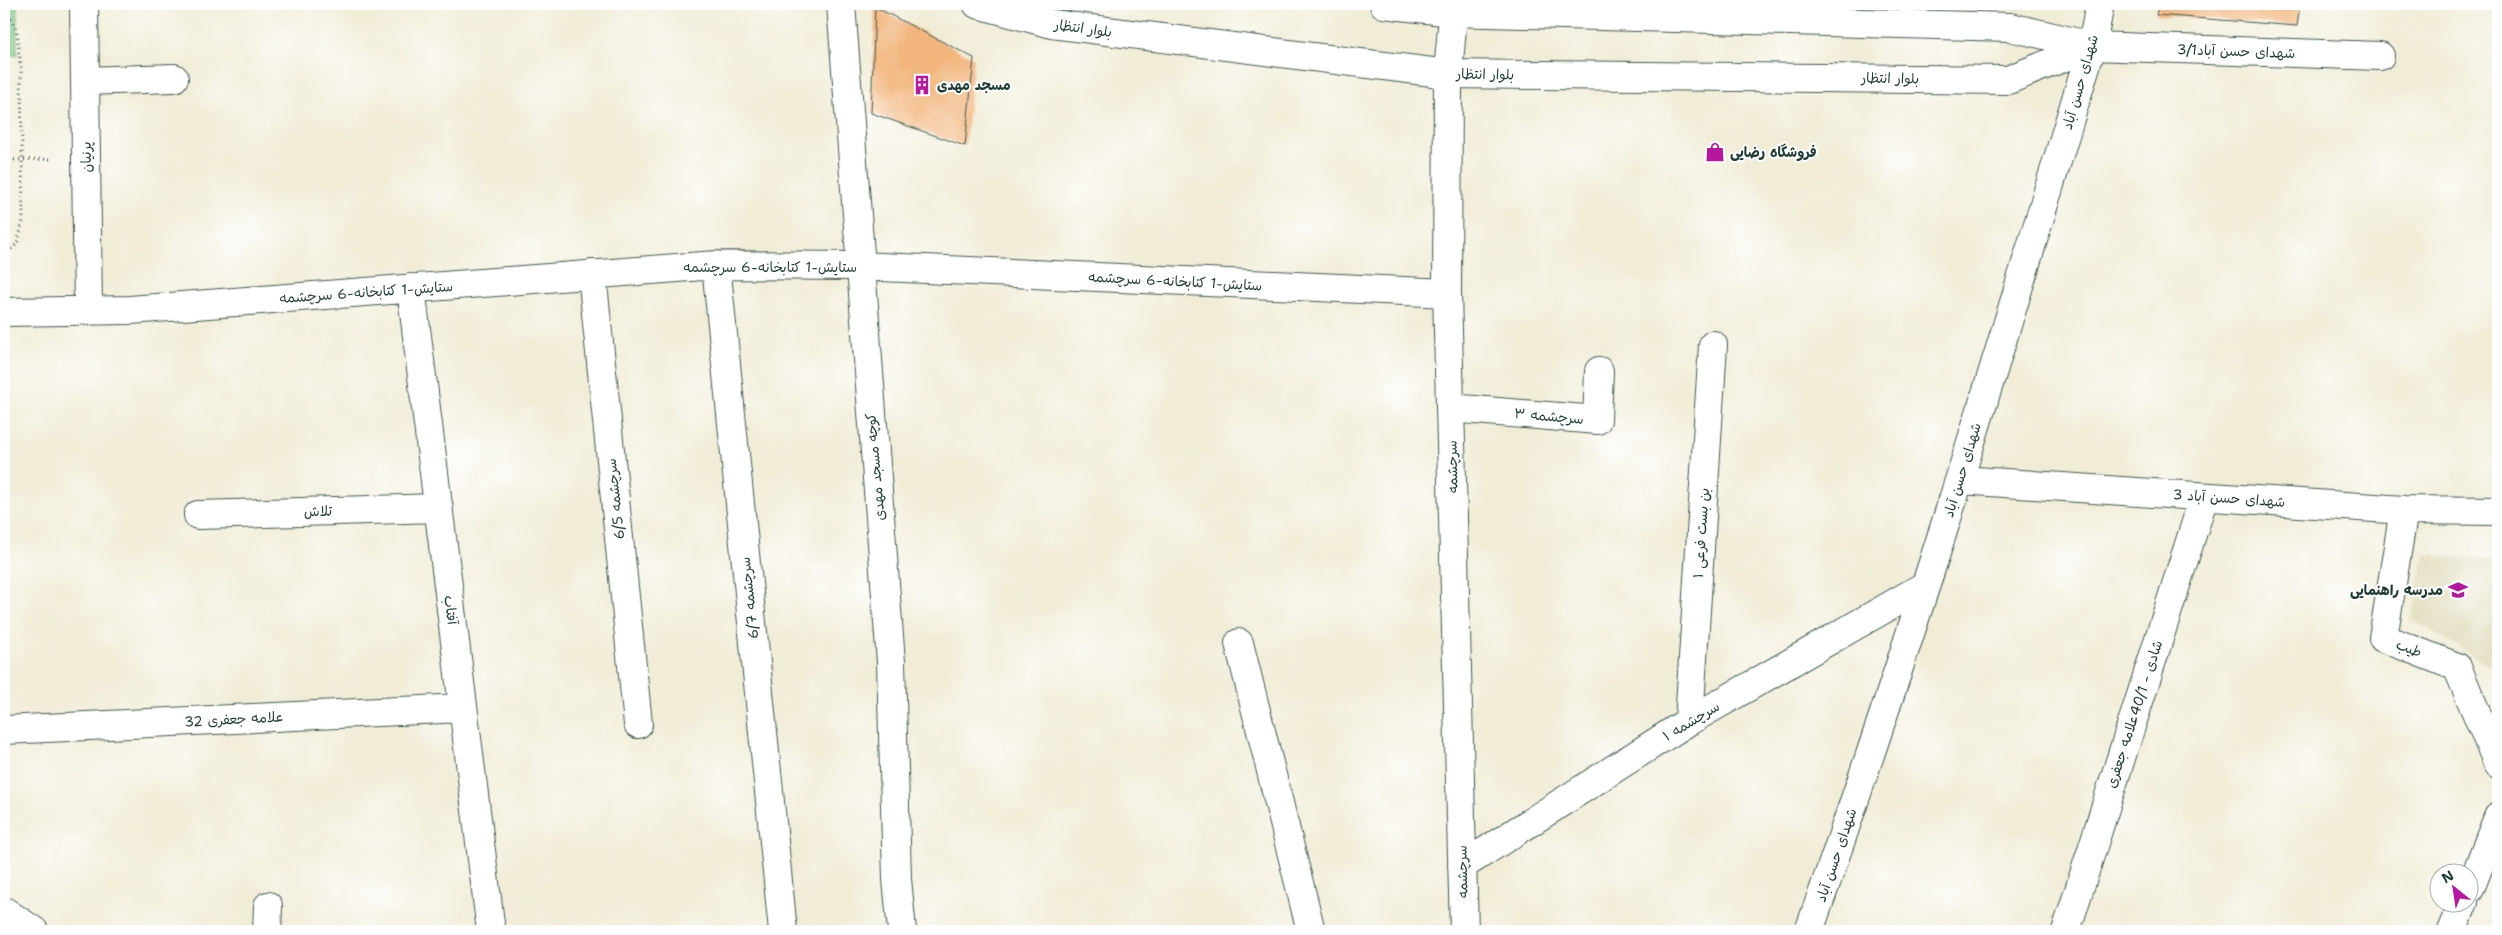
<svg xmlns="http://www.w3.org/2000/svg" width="2502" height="935" viewBox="0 0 2502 935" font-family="'Shantell Sans','Playpen Sans Arabic',sans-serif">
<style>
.built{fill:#e0dcbb}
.park{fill:url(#park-crowns);stroke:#518660}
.building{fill:#f2b57b}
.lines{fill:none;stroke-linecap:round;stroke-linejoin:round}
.minor-casing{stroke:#3e574c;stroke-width:30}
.major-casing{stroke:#3e574c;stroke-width:30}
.path{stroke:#3e574c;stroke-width:3;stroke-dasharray:1 4;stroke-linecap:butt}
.minor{stroke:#fff;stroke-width:28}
.major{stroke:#fff;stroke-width:28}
.labels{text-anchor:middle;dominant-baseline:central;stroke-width:4;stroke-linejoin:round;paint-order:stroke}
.street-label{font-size:14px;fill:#1f3d34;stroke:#fff}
.poi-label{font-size:14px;font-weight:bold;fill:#1f3d34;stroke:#fff;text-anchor:start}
</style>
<defs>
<pattern id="park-crowns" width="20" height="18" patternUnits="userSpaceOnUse" patternTransform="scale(1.25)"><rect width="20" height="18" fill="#83ce8b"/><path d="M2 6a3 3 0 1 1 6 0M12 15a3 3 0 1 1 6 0" fill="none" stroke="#6ba872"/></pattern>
</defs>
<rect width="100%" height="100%" fill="#fff"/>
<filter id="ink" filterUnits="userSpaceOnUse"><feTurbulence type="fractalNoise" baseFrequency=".02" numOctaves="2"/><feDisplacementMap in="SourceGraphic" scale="10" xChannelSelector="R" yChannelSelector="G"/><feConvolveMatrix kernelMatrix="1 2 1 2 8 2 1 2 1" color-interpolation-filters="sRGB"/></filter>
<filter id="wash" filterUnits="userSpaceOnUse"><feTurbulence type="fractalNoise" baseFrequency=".0096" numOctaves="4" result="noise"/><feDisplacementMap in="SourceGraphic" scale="20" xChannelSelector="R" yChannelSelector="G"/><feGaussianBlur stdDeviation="1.12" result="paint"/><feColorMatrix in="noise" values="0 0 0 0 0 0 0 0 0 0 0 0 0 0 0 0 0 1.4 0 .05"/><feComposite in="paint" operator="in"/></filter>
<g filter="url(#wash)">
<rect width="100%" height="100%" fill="#f0ecd6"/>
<path class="built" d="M 2425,554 L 2498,560 L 2498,670 L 2411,619 Z"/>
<path class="park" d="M 4,4 L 17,4 L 17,55 L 4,55 Z"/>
<g id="blocks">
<path class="building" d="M 2159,4 L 2300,4 L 2297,26 L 2156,15 Z
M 875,7 L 974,58 L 965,146 L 871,113 Z"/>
</g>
</g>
<g filter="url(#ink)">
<use href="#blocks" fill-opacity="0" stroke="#3e574c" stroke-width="1"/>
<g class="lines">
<defs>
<path id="minor" d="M 84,4 L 88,310
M 841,4 L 891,662 L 897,879 L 902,931
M 977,4 L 1052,24 L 1448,74 L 2008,80 L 2092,46
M 1384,4 L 1452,12 L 2010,27 L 2092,46 L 2380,56
M 1454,4 L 1448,74 L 1447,293 L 1464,931
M 85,81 L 174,78
M 716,265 L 783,931
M 592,274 L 638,724
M 411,288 L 491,931
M 4,312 L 130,310 L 716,265 L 859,266 L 1447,293
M 1450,408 L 1597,420 L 1599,371
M 1960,480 L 2404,510 L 2498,511
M 2404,510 L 2383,638 L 2457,667 L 2498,764
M 198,515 L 439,508
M 1239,643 L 1311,931
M 1689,721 L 1713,345
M 4,730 L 463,708
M 1462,866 L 1689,721 L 1926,585
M 2470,889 L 2498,817
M 267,931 L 268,906
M 1809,931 C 1913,640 2002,343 2092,46 L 2100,4
M 2066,931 L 2204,497
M 2452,931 L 2464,902"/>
<path id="major" d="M 4,911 L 34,931"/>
</defs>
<use href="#minor" class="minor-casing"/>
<use href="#major" class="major-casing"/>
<path class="path" d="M 4,5 L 17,31 L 21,69 L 23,221 L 17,244 L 4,255
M 4,160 L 53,159"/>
<use href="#minor" class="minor"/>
<use href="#major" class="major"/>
</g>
</g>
<defs>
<symbol id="building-bare" viewBox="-9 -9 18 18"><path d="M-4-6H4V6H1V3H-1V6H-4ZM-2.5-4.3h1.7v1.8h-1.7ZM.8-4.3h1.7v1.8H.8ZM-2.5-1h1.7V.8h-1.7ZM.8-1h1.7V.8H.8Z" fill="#b5179e" stroke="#fff" stroke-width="2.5" paint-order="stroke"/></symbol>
<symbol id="shop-bare" viewBox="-9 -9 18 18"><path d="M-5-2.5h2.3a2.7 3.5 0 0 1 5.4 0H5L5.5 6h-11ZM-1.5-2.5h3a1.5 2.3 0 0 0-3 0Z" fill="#b5179e" stroke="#fff" stroke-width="2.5" paint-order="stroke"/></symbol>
<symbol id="school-bare" viewBox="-9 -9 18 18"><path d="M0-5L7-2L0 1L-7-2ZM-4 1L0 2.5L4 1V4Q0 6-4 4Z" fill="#b5179e" stroke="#fff" stroke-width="2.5" paint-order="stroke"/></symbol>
</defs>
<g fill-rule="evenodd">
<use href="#building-bare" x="908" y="71" width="28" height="28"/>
<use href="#shop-bare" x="1701" y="138" width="28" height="28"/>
<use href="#school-bare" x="2444" y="576" width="28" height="28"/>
</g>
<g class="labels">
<g class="street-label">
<text transform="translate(1083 28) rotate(8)">بلوار انتظار</text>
<text transform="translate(2236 51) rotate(2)">3/1شهدای حسن آباد</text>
<text transform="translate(1485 74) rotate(1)">بلوار انتظار</text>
<text transform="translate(1890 78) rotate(1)">بلوار انتظار</text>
<text transform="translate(2080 82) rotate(-74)">شهدای حسن آباد</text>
<text transform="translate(86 157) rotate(-91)">پرنیان</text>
<text x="770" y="267">ستایش-1 کتابخانه-6 سرچشمه</text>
<text transform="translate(1175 281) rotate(3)">ستایش-1 کتابخانه-6 سرچشمه</text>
<text transform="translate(366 292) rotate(-4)">ستایش-1 کتابخانه-6 سرچشمه</text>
<text transform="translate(1549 416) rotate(5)">سرچشمه ۳</text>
<text transform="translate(875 467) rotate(-95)">کوچه مسجد مهدی</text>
<text transform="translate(1452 467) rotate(-91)">سرچشمه</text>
<text transform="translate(1962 470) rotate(-73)">شهدای حسن آباد</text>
<text transform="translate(2229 498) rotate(4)">شهدای حسن آباد 3</text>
<text transform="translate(615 499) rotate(-96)">سرچشمه 6/5</text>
<text transform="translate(318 511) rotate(-2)">تلاش</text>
<text transform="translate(1701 533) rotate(-86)">بن بست فرعی ۱</text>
<text transform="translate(749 598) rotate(-96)">سرچشمه 6/7</text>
<text transform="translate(451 610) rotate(83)">آفتاب</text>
<text transform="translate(2409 648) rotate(21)">طیب</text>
<text transform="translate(2134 714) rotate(-72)">شادی - 40/1علامه جعفری</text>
<text transform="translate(234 719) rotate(-3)">علامه جعفری 32</text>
<text transform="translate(1691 721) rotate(-31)">سرچشمه ۱</text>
<text transform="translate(1836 855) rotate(-71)">شهدای حسن آباد</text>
<text transform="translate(1462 872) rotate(-91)">سرچشمه</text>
</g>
<g class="poi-label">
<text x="937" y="85">مسجد مهدی</text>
<text x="1730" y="152">فروشگاه رضایی</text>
<text x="2443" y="590" text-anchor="end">مدرسه راهنمایی</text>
</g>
</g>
<rect width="2502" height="935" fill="none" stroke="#fff" stroke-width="20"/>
<g transform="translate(2454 888) rotate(330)"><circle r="24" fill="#ffffff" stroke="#a5b1ae"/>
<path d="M0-4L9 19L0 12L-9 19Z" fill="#b5179e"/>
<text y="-8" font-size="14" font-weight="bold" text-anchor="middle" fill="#1f3d34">N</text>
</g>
</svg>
